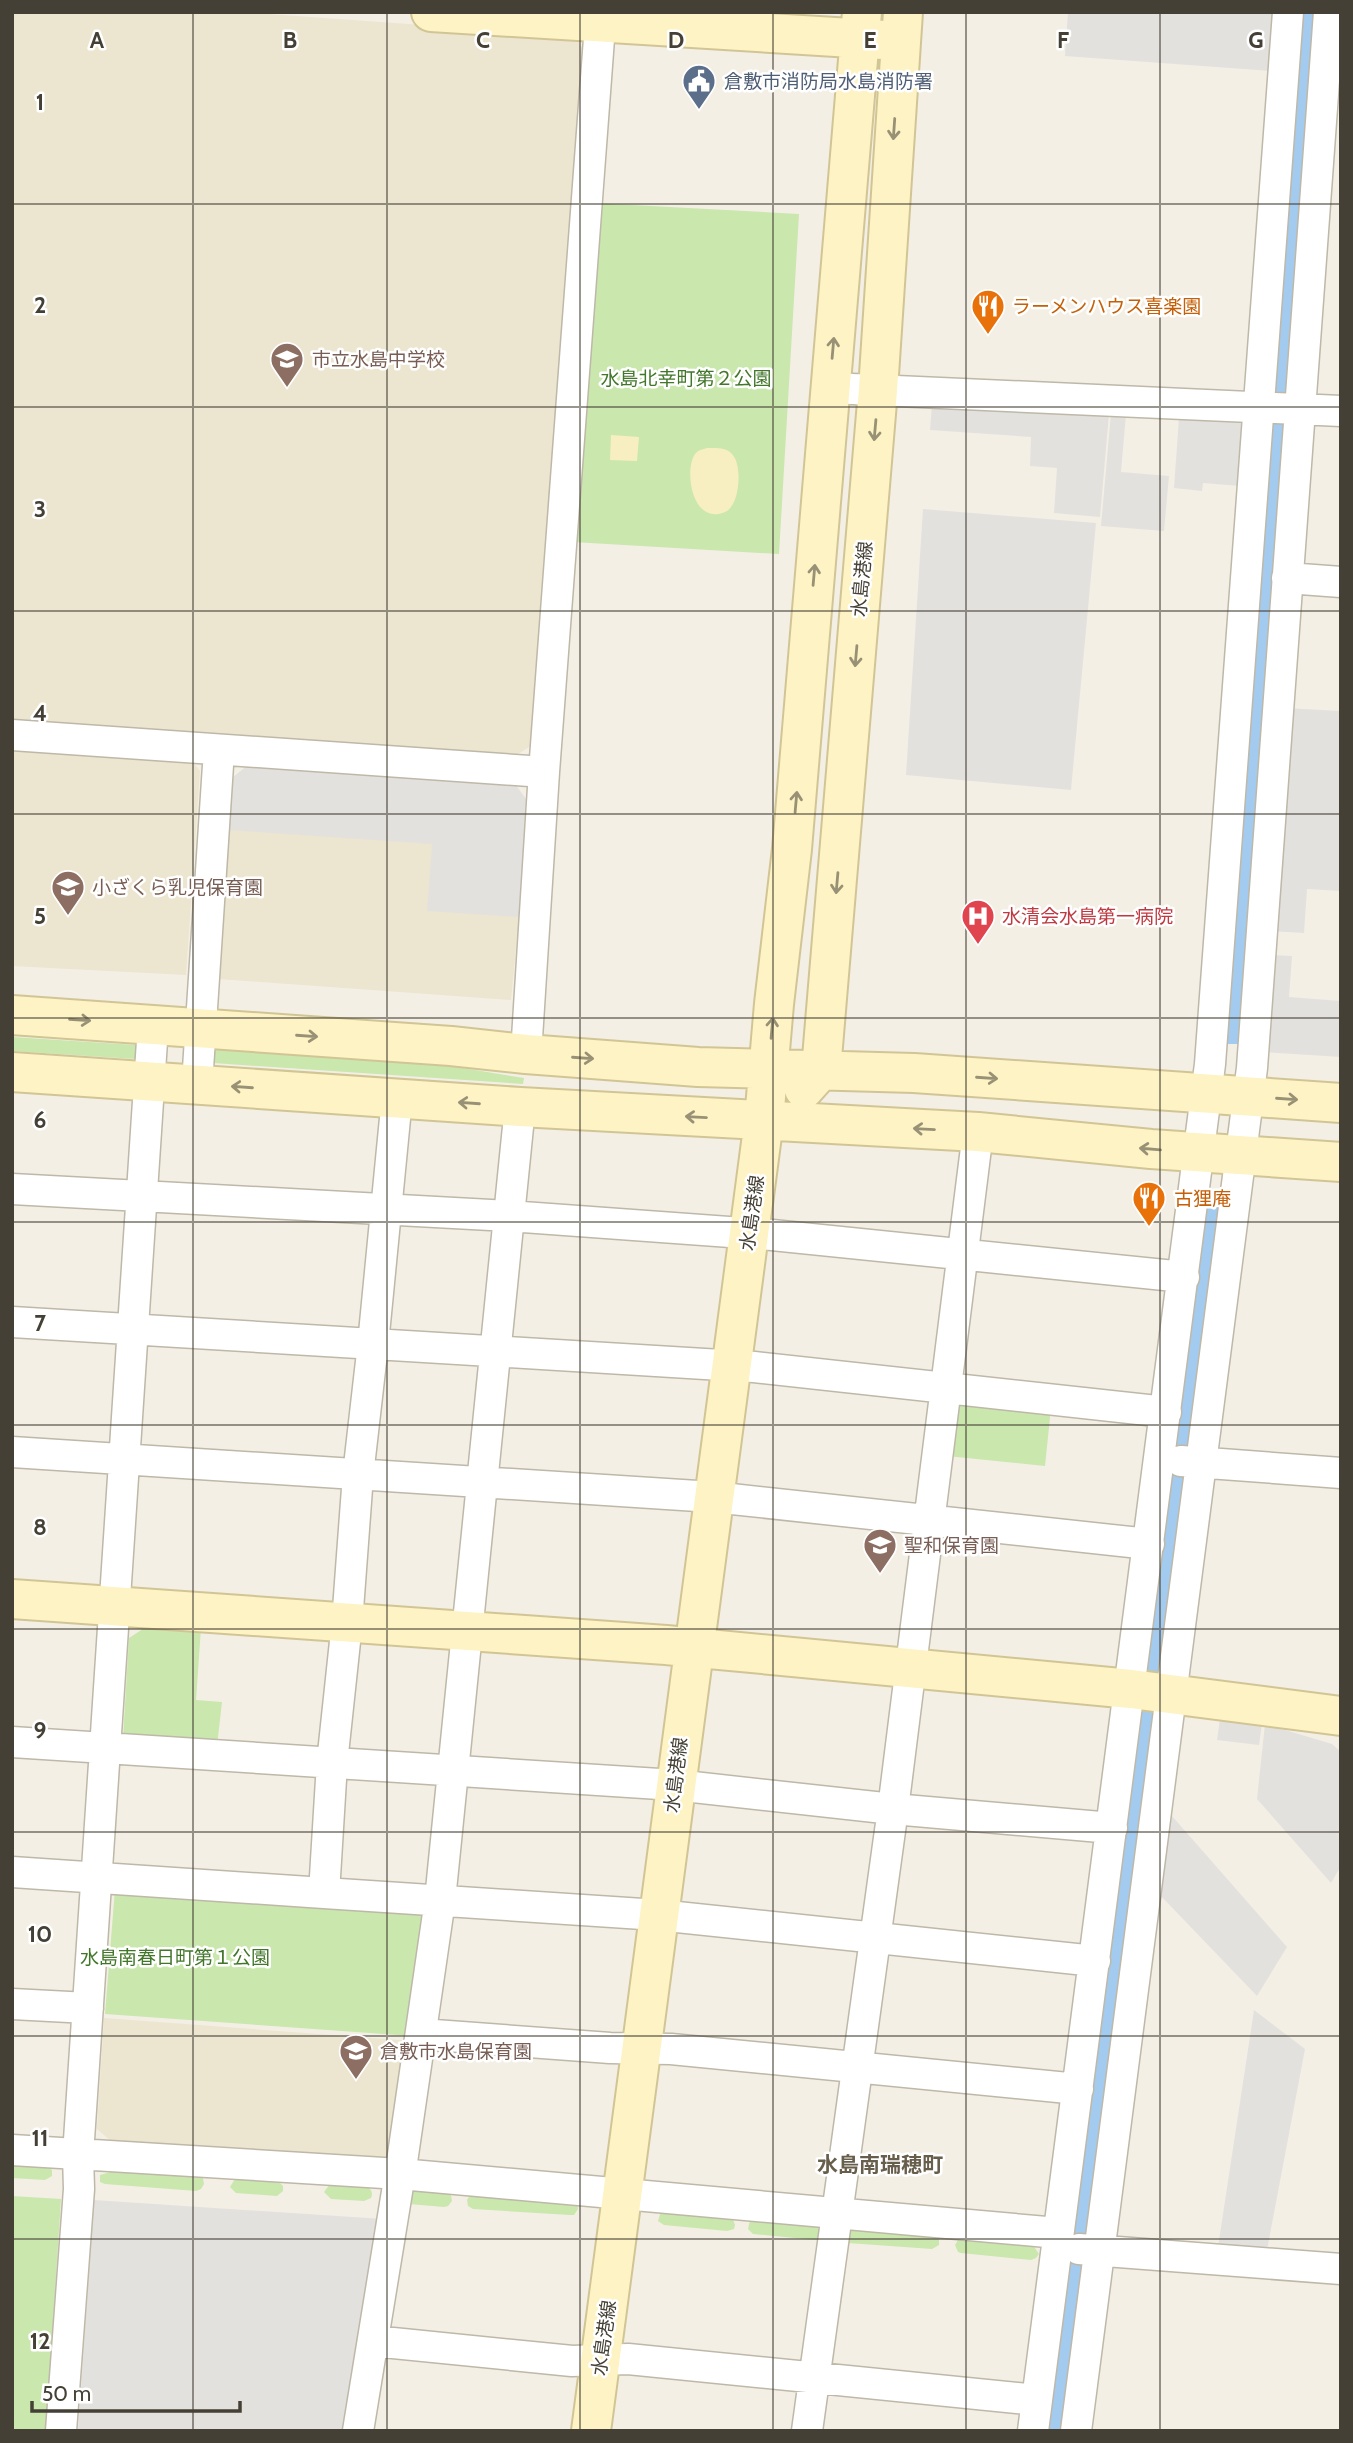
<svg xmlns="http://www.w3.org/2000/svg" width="1353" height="2443" viewBox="0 0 1353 2443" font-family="Cabin,'Noto Sans JP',sans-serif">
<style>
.education{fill:#ece5cf}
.green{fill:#cae7ae}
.sand{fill:#f7efc1}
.parking{fill:#e3e1de}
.water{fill:#a2cbef}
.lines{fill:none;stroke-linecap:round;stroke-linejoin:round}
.street-casing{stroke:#beb8a8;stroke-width:33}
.secondary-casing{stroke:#d2c595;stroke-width:42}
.street{stroke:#fff;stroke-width:30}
.secondary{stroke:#fef3c4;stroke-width:38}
.oneway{stroke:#989175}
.grid{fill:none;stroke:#454035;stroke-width:2;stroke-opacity:0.55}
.labels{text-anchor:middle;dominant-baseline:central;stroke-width:5;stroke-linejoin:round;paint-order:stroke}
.service-label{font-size:19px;fill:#4e5e75;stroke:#fff;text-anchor:start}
.food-label{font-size:19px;fill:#c56008;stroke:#fff;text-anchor:start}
.education-label{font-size:19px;fill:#785e54;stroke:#fff;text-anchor:start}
.park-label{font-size:19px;fill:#427629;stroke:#fff}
.street-label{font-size:19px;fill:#454035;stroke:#fff}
.health-label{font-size:19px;fill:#be3a42;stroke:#fff;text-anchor:start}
.neighbourhood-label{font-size:21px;font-weight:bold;fill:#685e4c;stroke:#fff}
.grid-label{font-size:23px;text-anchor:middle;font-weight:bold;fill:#454035;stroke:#fff;stroke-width:5;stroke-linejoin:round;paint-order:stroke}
</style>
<rect width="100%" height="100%" fill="#f3efe5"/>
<path class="education" d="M 12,12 L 239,12 L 575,36 L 587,56 L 534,744 L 513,757 L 12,721 Z
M 12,745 L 188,756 L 200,771 L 186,975 L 12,966 Z
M 233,777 L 526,799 L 519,917 L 511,1000 L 219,979 Z
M 104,2018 L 412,2041 L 395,2159 L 111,2141 L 97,2129 Z"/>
<path class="green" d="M 594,203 L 799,214 L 779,554 L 573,542 Z
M 12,1037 L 136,1045 L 139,1049 L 139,1055 L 135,1059 L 12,1051 Z
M 214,1047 L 432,1063 L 524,1078 L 523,1084 L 213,1063 Z
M 954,1398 L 1051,1408 L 1045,1466 L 947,1456 Z
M 149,1625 L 201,1628 L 196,1700 L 222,1702 L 217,1746 L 123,1738 L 129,1638 Z
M 115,1889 L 429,1912 L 412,2036 L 105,2014 Z
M 12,2163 L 47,2165 L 52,2170 L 52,2176 L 45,2180 L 12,2178 Z
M 118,2170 L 199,2176 L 203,2178 L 204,2184 L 201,2189 L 196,2191 L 105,2184 L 100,2182 L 100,2175 Z
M 235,2179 L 278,2181 L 283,2186 L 283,2191 L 277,2196 L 236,2193 L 230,2187 Z
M 330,2184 L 367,2187 C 372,2189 373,2194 371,2198 L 364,2201 L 331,2199 L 324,2192 Z
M 413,2190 L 447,2192 L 451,2195 L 452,2201 L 448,2206 L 444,2207 L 409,2204 L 405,2194 Z
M 475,2194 L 577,2203 L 578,2209 L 574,2215 L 570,2215 L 473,2209 L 468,2206 L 467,2200 L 470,2195 Z
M 12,2196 L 61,2199 L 46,2431 L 12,2431 Z
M 661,2211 L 732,2217 L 735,2225 L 734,2229 L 727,2231 L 664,2225 L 658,2221 Z
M 750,2220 L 818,2225 L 821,2227 L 819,2239 L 815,2240 L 753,2234 L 748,2229 Z
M 847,2228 L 934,2235 L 939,2239 L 939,2245 L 932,2249 L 848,2243 Z
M 963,2239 L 1033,2245 L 1039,2254 L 1036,2258 L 1031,2260 L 961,2253 L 958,2252 L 955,2245 L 958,2240 Z"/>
<path class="sand" d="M 611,435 L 639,437 L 637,461 L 610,460 Z
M 707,448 C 716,448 726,447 732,454 C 743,465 740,506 725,512 C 690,527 683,463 697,452 C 699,450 704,449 707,448 Z"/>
<path class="parking" d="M 1068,12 L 1275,12 L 1271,71 L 1065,56 Z
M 932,404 L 1109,414 L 1100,517 L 1054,513 L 1057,468 L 1030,466 L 1031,437 L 930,430 Z
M 1111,413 L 1126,414 L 1121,472 L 1169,476 L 1164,531 L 1101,526 Z
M 1179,418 L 1245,423 L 1240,486 L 1203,483 L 1202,491 L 1174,488 Z
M 923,509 L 1096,523 L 1071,790 L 906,775 Z
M 1285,708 L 1341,711 L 1341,891 L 1307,889 L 1304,933 L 1270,931 Z
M 253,761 L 510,777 L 526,799 L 519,917 L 427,911 L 432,844 L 229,830 L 233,777 Z
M 1271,955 L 1292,956 L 1289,997 L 1341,1001 L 1341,1057 L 1264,1052 Z
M 1220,1719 L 1262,1724 L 1259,1745 L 1217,1740 Z
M 1265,1724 L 1332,1744 L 1341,1752 L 1341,1866 L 1331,1883 L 1257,1799 Z
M 1172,1816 L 1287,1947 L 1257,1996 L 1159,1894 Z
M 1254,2010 L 1305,2049 L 1267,2250 L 1218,2247 Z
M 94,2200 L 383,2219 L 349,2431 L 78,2431 Z"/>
<path class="water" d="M 1302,12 L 1316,12 L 1241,1044 L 1224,1044 Z
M 1205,1198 L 1221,1200 L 1066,2431 L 1047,2431 Z"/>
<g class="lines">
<defs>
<path id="street" d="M 830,388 L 1341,411
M 1287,578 L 1341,582
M 12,735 L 544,772
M 526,1054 L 544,772 L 601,12
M 197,1084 L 219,750
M 397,1098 L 373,1344 L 358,1475 L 347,1623 L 332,1763 L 324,1893 L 658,1915 L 1095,1961
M 12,1189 L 509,1216 L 772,1235 L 1184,1277
M 12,1322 L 754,1367 L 1166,1412
M 12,1452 L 713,1497 L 1149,1544
M 1181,1461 L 1341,1473
M 12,1742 L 675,1785 L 893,1809 L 1112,1828
M 12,1872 L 324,1893
M 12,2004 L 88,2008
M 421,2034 L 610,2048 L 671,2049 L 1078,2089
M 12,2150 L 400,2174 L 1058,2233
M 1079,2249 L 1341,2269
M 373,2341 L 572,2361 L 628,2359 L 1037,2400
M 61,2431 L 79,2189 L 78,2155 L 153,1026
M 358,2431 L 403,2155 L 440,1900 L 520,1107
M 807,2431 L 893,1809 L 978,1132
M 1033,2431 L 1210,1064 L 1288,12
M 1076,2431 L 1252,1068 L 1329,12"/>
<path id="secondary" d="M 431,12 L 884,40
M 12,1015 L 451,1046 L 526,1054 L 698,1067 L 914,1073 L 1341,1103
M 12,1072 L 520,1107 L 978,1132 L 1151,1149 L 1341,1162
M 804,1089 L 821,1070 L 878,390 L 903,12
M 12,1599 L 666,1645 L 1131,1689 L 1341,1716
M 591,2431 L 764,1120 L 774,1004 L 792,849 L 862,12"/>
</defs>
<use href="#street" class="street-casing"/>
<use href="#secondary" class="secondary-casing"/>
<use href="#street" class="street"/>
<use href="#secondary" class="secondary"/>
</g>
<defs><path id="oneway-shaft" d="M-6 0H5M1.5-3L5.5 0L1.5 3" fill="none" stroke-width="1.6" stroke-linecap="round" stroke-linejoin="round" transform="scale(1.75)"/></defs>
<g class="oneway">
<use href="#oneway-shaft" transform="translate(894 129) rotate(94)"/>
<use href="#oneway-shaft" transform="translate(833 348) rotate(-85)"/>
<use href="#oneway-shaft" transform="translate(875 430) rotate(95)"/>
<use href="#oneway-shaft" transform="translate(814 575) rotate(-85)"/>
<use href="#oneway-shaft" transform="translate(856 656) rotate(95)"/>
<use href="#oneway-shaft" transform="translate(796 802) rotate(-85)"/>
<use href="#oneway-shaft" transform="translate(837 883) rotate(95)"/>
<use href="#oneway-shaft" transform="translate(80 1020) rotate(4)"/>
<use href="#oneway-shaft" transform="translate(772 1028) rotate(-85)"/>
<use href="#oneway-shaft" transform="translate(307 1036) rotate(4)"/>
<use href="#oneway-shaft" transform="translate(583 1058) rotate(4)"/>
<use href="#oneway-shaft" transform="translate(987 1078) rotate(4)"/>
<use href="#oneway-shaft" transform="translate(242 1087) rotate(-176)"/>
<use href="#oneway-shaft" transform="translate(1287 1099) rotate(4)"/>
<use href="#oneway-shaft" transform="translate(469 1103) rotate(-176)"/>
<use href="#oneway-shaft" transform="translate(696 1117) rotate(-177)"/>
<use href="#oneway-shaft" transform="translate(924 1129) rotate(-177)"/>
<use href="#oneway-shaft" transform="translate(1150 1149) rotate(-175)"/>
</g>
<path class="grid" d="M 193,12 L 193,2431M 387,12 L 387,2431M 580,12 L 580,2431M 773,12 L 773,2431M 966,12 L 966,2431M 1160,12 L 1160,2431M 12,204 L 1341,204M 12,407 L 1341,407M 12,611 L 1341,611M 12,814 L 1341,814M 12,1018 L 1341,1018M 12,1222 L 1341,1222M 12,1425 L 1341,1425M 12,1629 L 1341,1629M 12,1832 L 1341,1832M 12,2036 L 1341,2036M 12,2239 L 1341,2239"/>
<defs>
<symbol id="civic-pin" viewBox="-11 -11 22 30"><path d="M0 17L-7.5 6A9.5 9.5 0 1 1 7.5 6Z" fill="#5c6f8a" stroke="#fff"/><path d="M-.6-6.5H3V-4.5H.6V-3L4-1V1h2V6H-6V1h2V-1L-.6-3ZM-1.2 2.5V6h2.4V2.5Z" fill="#fff"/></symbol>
<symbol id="restaurant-pin" viewBox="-11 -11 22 30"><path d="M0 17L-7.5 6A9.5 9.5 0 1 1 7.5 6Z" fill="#e8710a" stroke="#fff"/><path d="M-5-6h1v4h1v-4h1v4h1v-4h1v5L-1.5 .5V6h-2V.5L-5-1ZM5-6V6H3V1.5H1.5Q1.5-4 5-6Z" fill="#fff"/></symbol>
<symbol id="school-pin" viewBox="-11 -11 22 30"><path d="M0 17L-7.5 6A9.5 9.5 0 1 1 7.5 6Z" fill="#8d6e63" stroke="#fff"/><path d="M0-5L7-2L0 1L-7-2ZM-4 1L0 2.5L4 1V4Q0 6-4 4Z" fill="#fff"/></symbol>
<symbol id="hospital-pin" viewBox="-11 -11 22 30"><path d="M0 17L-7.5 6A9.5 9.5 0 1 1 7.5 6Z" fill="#e0444e" stroke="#fff"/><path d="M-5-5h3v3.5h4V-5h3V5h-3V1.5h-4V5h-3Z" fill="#fff"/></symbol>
</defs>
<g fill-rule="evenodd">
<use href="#civic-pin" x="680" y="62" width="38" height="52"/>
<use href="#restaurant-pin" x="969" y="287" width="38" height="52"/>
<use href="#school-pin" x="268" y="340" width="38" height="52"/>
<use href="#school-pin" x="49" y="868" width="38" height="52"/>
<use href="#hospital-pin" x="959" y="897" width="38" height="52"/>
<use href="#restaurant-pin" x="1130" y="1179" width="38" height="52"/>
<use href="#school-pin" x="861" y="1526" width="38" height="52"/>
<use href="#school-pin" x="337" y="2032" width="38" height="52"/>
</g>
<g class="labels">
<g class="service-label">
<text x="724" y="81">倉敷市消防局水島消防署</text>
</g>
<g class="food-label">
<text x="1012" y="306">ラーメンハウス喜楽園</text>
<text x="1174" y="1198">古狸庵</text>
</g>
<g class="education-label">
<text x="312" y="359">市立水島中学校</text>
<text x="92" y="887">小ざくら乳児保育園</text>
<text x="904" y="1545">聖和保育園</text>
<text x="380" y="2051">倉敷市水島保育園</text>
</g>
<g class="park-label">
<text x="686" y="378">水島北幸町第２公園</text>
<text x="175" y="1957">水島南春日町第１公園</text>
</g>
<g class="street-label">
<text transform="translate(862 579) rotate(-85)">水島港線</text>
<text transform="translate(752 1213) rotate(-82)">水島港線</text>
<text transform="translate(676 1775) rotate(-83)">水島港線</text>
<text transform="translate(604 2338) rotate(-82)">水島港線</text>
</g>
<g class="health-label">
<text x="1002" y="916">水清会水島第一病院</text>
</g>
<g class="neighbourhood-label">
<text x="880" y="2164">水島南瑞穂町</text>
</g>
</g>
<g class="grid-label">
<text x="97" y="48">A</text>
<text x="290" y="48">B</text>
<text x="483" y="48">C</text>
<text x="676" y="48">D</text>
<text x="870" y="48">E</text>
<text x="1063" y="48">F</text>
<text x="1256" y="48">G</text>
<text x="40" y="110">1</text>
<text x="40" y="313">2</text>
<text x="40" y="517">3</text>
<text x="40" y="721">4</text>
<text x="40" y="924">5</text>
<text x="40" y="1128">6</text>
<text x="40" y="1331">7</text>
<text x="40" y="1535">8</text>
<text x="40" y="1738">9</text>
<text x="40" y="1942">10</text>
<text x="40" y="2146">11</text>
<text x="40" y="2349">12</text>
</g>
<rect width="1353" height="2443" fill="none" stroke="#454035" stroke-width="28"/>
<path d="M32 2401v10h208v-10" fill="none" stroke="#454035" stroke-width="3.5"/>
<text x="42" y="2401" font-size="21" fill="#454035" stroke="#ffffff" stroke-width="5" paint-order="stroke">50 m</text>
</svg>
